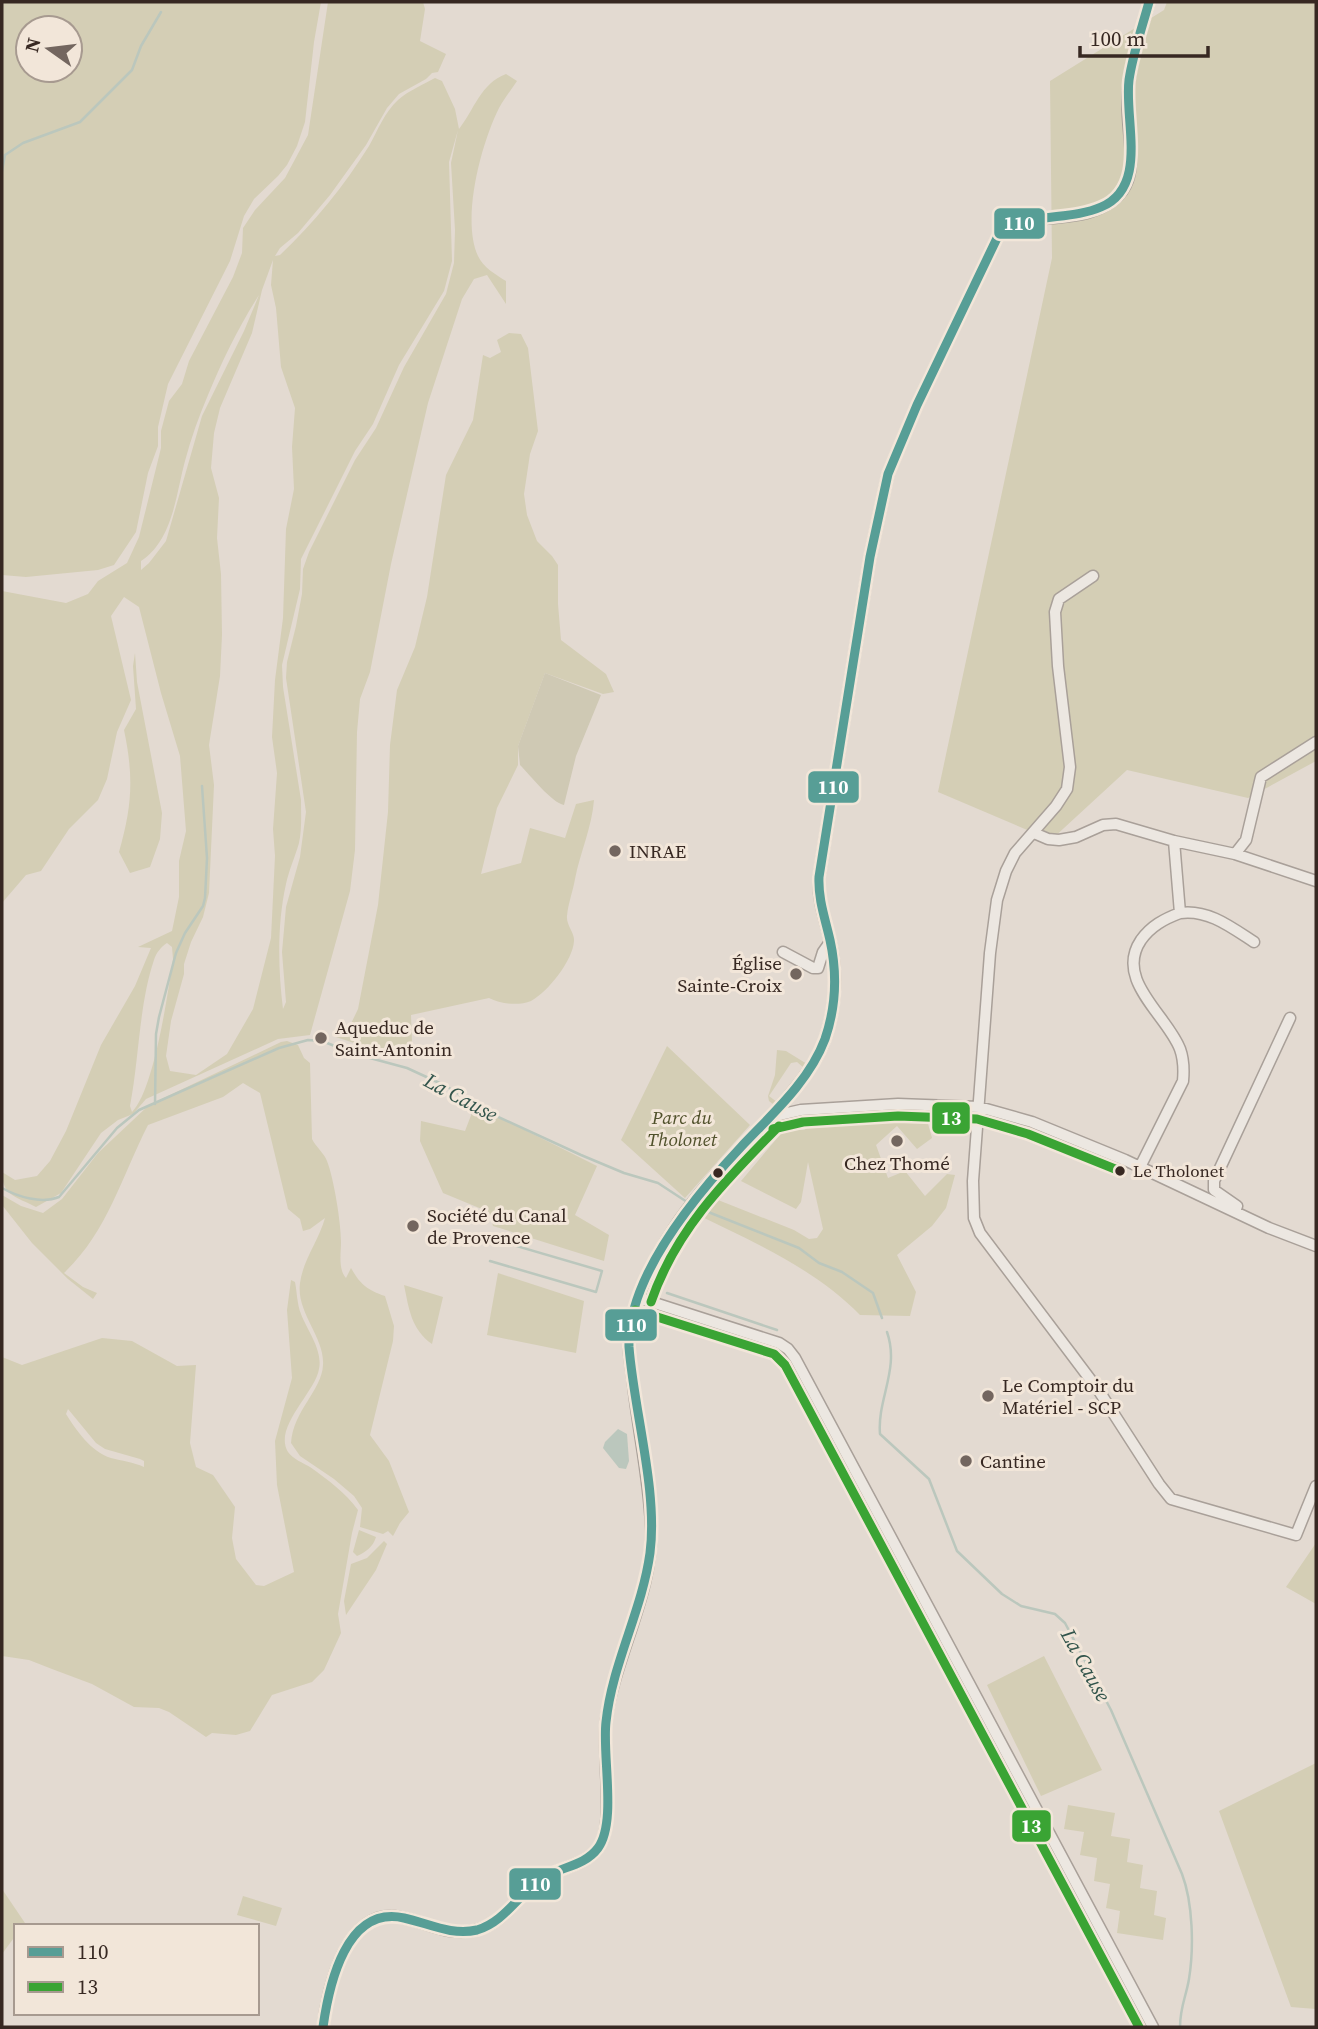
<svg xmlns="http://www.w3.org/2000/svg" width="1318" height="2029" viewBox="0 0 1318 2029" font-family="'Source Serif 4',serif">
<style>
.green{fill:#d4ceb5;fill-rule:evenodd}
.cemetery{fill:#cfc9b4}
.water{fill:#bbc7bd}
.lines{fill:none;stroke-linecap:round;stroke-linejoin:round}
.stream{stroke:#bbc7bd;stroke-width:2.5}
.minor-casing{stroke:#a9a099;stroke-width:13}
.minor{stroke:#ece7e1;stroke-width:10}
.bus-1-casing{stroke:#f2e6d9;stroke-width:14}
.bus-2-casing{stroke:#f2e6d9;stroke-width:14}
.bus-1{stroke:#579e96;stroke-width:9}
.bus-2{stroke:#3aa434;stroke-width:9}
.poi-dot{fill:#73665f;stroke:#f2e6d9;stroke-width:2.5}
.bus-dot{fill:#372822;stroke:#f2e6d9;stroke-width:2.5}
.labels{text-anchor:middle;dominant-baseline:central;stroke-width:6;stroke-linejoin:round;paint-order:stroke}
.bus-label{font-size:17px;fill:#372822;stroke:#f2e6d9;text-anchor:start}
.poi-label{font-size:19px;fill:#372822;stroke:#f2e6d9;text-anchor:start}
.park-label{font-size:19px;font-style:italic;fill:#50512b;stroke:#f2e6d9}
.water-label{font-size:21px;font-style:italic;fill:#33554c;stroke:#f2e6d9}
.line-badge{stroke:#f2e6d9;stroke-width:2.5}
.badge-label{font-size:19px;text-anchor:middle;font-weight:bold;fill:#fff}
</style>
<rect width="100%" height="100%" fill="#e3dad1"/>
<path class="green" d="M 2,2 L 321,2 L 314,42 L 305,122 L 297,146 L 287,165 L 278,176 L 254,199 L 244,216 L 230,261 L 168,384 L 158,427 L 158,446 L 148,473 L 136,532 L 114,565 L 98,570 L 26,577 L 2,575 ZM 28,28 L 70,28 L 70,70 L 28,70 Z
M 328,2 L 423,2 L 425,9 L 420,41 L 446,54 L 438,72 L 432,73 L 426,79 L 399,94 L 387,108 L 366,145 L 330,195 L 298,233 L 280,248 L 275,256 L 280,255 C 314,223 344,186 369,146 C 378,130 384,113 398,100 C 408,91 424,84 435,78 L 442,81 L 455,109 L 459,129 C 474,110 481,83 506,74 L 517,81 C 511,90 504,99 499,108 C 481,144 461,219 478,256 C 483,267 496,275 506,281 L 506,304 L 487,275 L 474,279 L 462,299 L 428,403 L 391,564 L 370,672 L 360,699 L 357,732 L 355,850 L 350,891 L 310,1035 L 278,1039 L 146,1099 L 133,1114 L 118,1120 L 101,1133 L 61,1193 L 36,1207 C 17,1197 2,1196 2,1172 L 15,1180 L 37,1176 L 50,1161 L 66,1131 L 101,1045 L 135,986 L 151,948 L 138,947 L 172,931 L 179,897 L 179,861 L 186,831 L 180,756 L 161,693 L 139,607 L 124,597 L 111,616 L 131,700 L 117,732 L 107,779 L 98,800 L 69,829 L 41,871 L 26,875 L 2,903 L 2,591 L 66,603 L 88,594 L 98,581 L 127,563 L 139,537 L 161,448 L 161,431 L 169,401 L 182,384 L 189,361 L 233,277 L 242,253 L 243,228 L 255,210 L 285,178 L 308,135 ZM 458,130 L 451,163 L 455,230 L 454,263 L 446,294 L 404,367 L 376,428 L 355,460 L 309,552 L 303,569 L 302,594 L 296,626 L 287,662 L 286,678 L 306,812 L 300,857 L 286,907 L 282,952 L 286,1002 L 283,1009 C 278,969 277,924 286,884 C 289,870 295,857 299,843 C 302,829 301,814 301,800 L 283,687 L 282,665 L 300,589 L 301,559 L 355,451 L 373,424 L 399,365 L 444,291 L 452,261 L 449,162 ZM 273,260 L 271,285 L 276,308 L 281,367 L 295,408 L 292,447 L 294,489 L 286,529 L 283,618 L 275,680 L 272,737 L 277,773 L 273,829 L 275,856 L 271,938 L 253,1009 L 227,1054 L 196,1075 L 170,1071 L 166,1056 L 171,1021 L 184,974 L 184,964 L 191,942 L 203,917 L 209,893 L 214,785 L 209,745 L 220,676 L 222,635 L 221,574 L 217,538 L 219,498 L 211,468 L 214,433 L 220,408 L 252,333 L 262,290 ZM 259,295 L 244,331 L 202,416 L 166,541 L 149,563 L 141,570 L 141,561 C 173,540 176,494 185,461 C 191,438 199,416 208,395 C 222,361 239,326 259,295 ZM 167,943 L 172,947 L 173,959 C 168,993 154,1090 132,1112 L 130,1106 C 139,1060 139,1004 154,960 C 156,953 161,947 167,943 Z
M 1167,2 L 1316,2 L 1316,761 L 1248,798 L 1127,770 L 1051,840 L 938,792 L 1052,258 L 1050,81 L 1164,10 Z
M 509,333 L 521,334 L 528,348 L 538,431 L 530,454 L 524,494 L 527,515 L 537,541 L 552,556 L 558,565 L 558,604 L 561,640 L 606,674 L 614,692 L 603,694 L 545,673 L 518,746 L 518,765 L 497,808 L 481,874 L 521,863 L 530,828 L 565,838 L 576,804 L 594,800 C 592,827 580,853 575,879 C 573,891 568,904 567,916 C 566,925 575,933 574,941 C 573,960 548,992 531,1001 C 519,1006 500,1004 489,998 L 411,1015 L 412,1041 L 407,1047 L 393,1056 L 333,1036 L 347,1032 L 358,1009 L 378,905 L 388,812 L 390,745 L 397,690 L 415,647 L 427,597 L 446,475 L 473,420 L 483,355 L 490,358 L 501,352 L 497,340 Z
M 135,653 L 137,682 L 162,813 L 160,839 L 150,867 L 130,873 L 119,852 C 132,807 134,777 124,730 L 136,709 L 133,666 Z
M 287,1041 L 298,1045 L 304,1058 L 310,1063 L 312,1139 C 316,1147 324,1153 327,1161 C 334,1179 341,1223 341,1242 C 341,1254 338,1269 346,1278 L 351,1268 C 360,1284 367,1290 385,1296 L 394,1326 L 393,1341 L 370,1435 L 389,1461 L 409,1512 L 400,1523 L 393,1536 L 388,1531 L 383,1534 L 360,1527 L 362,1508 L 354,1496 L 334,1479 L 300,1456 L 291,1443 C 293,1411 322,1390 323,1365 C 325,1337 296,1313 300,1283 C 303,1260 319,1240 325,1218 L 310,1229 L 303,1231 L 300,1219 L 288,1209 L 260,1093 L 243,1083 L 223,1097 L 148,1125 C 121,1178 108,1231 64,1273 L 83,1287 L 97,1293 L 93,1299 L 68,1279 L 32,1243 L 2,1205 L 2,1195 L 21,1206 L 43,1213 L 62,1199 L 98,1153 L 149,1105 L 281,1042 Z
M 667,1046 L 750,1125 L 685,1198 L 621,1140 Z
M 777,1050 L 786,1051 L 807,1064 L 804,1068 L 797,1062 L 791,1063 L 769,1096 L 777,1102 L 774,1105 L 769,1101 L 768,1096 L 775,1075 Z
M 475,1105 L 597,1166 L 575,1215 L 609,1235 L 604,1261 L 493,1226 L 489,1212 L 443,1193 L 420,1141 L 421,1121 L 465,1131 Z
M 925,1113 L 932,1138 L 917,1149 L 897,1126 L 876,1145 L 888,1178 L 905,1171 L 925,1196 L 947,1174 L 955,1175 L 946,1208 L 932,1226 L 897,1255 L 916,1292 L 910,1316 L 860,1315 C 813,1267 749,1240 690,1211 L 703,1194 L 794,1230 L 809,1239 L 817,1238 L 823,1229 L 808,1162 L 801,1202 L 796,1209 L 741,1181 L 784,1130 L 804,1130 L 827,1116 L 892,1116 Z
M 498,1273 L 584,1301 L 576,1353 L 487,1335 Z
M 291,1280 L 295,1282 C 297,1292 297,1304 301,1314 C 307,1330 323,1350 319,1369 C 315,1393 273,1427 288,1452 C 293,1459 303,1463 310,1467 C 328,1480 345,1492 358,1510 L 352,1533 L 338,1614 L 341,1633 L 324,1670 L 312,1682 L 272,1695 L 250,1731 L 236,1735 L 212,1733 L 206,1737 L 169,1712 L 159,1708 L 134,1707 L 92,1684 L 52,1669 L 29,1660 L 2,1656 L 2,1357 L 22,1365 L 102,1338 L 132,1341 L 177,1366 L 196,1365 L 190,1443 L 196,1467 L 213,1475 L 235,1507 L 232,1538 L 236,1559 L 256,1585 L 264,1586 L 294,1572 L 277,1485 L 275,1441 L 292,1378 L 287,1310 ZM 68,1409 L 96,1443 L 105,1449 L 140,1459 L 144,1461 L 144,1467 C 133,1462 122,1461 111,1458 C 91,1452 76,1430 66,1414 Z
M 404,1285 L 443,1297 L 432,1344 C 411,1329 409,1309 404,1285 Z
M 359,1530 L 376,1537 C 373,1547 366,1552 357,1556 L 353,1552 Z
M 384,1541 L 387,1544 L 376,1570 L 346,1615 L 344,1601 L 351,1564 L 367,1558 Z
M 1316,1543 L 1316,1604 L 1286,1587 Z
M 1044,1656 L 1102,1770 L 1041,1796 L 987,1685 Z
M 1316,1763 L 1316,2009 L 1291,2007 L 1219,1811 Z
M 1068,1805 L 1115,1813 L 1111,1836 L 1130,1839 L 1127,1862 L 1143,1865 L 1140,1888 L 1157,1891 L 1154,1915 L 1166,1918 L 1163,1940 L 1117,1933 L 1120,1911 L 1106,1908 L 1110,1884 L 1094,1881 L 1097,1858 L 1080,1855 L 1084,1832 L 1064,1829 Z
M 2,1889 L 25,1923 L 23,1926 L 16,1926 L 16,1935 L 2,1954 Z
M 243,1896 L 282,1908 L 276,1926 L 237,1915 Z"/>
<path class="cemetery" d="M 545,673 L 601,695 L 576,756 L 564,805 C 552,803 530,775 520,765 L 518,746 Z"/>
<path class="water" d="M 618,1429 L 627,1434 L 629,1461 L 626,1469 L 619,1468 L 603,1448 L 605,1442 Z"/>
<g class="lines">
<path class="stream" d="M 2,171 L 5,155 L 23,143 L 80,122 L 132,70 L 141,46 L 161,12
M 155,1104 L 156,1034 L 159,1017 L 176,953 L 185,933 L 203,906 L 205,898 L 207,858 L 202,786
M 2,1188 C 18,1197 42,1204 59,1197 L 117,1128 L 139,1110 L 279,1048 L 308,1040 L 322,1041 L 355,1054 L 407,1068 L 446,1086 L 483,1110 L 581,1155 L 624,1173 L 658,1183 L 687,1202
M 693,1206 L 799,1248 L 819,1263 L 842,1272 L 873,1293 L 882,1318
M 490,1261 L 596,1292 L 602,1271 L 496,1240
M 667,1293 L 777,1330
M 658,1317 L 769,1354
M 887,1332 C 900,1369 877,1399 880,1434 L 929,1479 L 957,1551 L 1002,1594 L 1021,1606 L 1055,1614 L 1065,1623 L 1111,1710 L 1182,1874 C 1193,1903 1194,1948 1189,1979 C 1186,1997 1180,2007 1180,2027"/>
<defs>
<path id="minor" d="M 1093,576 L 1059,599 L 1055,612 L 1058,666 L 1070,767 L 1067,789 L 1056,806 L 1015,853 L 1006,871 L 997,900 L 990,953 L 973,1181 L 974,1218 L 980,1233 L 1099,1391 L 1159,1484 L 1171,1499 L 1296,1535 L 1316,1486
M 1034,833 L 1048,839 L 1059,840 L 1076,837 L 1103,825 L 1116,824 L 1174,841 L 1235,854 L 1246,840 L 1261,777 L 1316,742
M 1235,854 L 1316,881
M 1180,913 C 1208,909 1231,927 1254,942
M 783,952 L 813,968 L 818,968 L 823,952 L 830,942
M 770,1117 L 801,1110 L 898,1104 L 979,1107 L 1032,1122 L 1125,1160 L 1269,1228 L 1316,1246
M 1140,1167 L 1183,1081 C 1184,1070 1184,1060 1180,1049 C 1167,1015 1114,980 1141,940 C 1151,926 1164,919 1180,913 L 1174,841
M 1236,1209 L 1237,1206 L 1214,1190 L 1214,1181 L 1290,1018
M 639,1298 L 779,1343 L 788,1349 L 795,1358 L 1153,2027
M 323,2027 C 327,1988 347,1906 400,1917 C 426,1922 448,1937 476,1930 C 506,1923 518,1893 543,1878 C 562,1866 592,1865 602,1841 C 613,1816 602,1752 606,1720 C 615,1656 655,1589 651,1525 C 649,1477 638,1430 633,1383 C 631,1365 626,1344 630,1326 C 647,1254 692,1198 742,1146 C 768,1120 814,1073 825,1039 C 836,1006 838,973 830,940 C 825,919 817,899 819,877 L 870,557 L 888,474 L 917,405 L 999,234 C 1015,216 1063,220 1087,213 C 1154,193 1123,143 1128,91 C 1130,61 1142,30 1149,2"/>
</defs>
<use href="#minor" class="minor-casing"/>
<use href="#minor" class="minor"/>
<defs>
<path id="bus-1" d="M 323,2027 C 329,1985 346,1905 404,1918 C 428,1923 451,1936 477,1930 C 505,1922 519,1893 543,1878 C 560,1867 585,1866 598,1848 C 617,1822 602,1755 606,1722 C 612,1664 642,1611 650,1553 C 658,1491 634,1411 629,1347 C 627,1277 695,1196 741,1147 C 771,1115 809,1082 825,1039 C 836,1007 837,972 830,940 C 825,918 818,899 819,877 L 870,557 L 888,474 L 917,405 L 999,234 C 1027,212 1069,221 1101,207 C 1149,187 1124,120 1129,80 C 1133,53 1142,28 1149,2"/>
<path id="bus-2" d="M 773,1129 L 803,1122 L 898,1116 L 977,1119 L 1028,1134 L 1120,1171
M 651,1302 C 676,1229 726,1180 779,1126
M 635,1310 L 774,1354 L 785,1365 L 1139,2027"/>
</defs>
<use href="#bus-1" class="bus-1-casing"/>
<use href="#bus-2" class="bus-2-casing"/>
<use href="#bus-1" class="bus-1"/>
<use href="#bus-2" class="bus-2"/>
</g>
<g class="poi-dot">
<circle cx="615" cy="851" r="7"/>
<circle cx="796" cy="974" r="7"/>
<circle cx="321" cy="1038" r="7"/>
<circle cx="897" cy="1141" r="7"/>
<circle cx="413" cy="1226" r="7"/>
<circle cx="988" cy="1396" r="7"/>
<circle cx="966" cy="1461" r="7"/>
</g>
<g class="bus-dot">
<circle cx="1120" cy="1171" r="6"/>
<circle cx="718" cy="1173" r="6"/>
</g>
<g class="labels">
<g class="bus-label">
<text x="1133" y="1171">Le Tholonet</text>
</g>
<g class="poi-label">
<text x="629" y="851">INRAE</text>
<text x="782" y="963" text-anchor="end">Église<tspan x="782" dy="22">Sainte-Croix</tspan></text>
<text x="335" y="1027">Aqueduc de<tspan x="335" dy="22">Saint-Antonin</tspan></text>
<text x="897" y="1163" text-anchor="middle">Chez Thomé</text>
<text x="427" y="1215">Société du Canal<tspan x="427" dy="22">de Provence</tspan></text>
<text x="1002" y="1385">Le Comptoir du<tspan x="1002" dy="22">Matériel - SCP</tspan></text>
<text x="980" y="1461">Cantine</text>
</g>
<g class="park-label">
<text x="682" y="1117">Parc du<tspan x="682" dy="22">Tholonet</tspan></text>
</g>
<g class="water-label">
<text transform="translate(461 1097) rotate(28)">La Cause</text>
<text transform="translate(1086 1665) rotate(61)">La Cause</text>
</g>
</g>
<g class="line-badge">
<rect x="993" y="207" width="53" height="33" rx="7" fill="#579e96"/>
<rect x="807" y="770" width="53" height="34" rx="7" fill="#579e96"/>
<rect x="931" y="1101" width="40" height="34" rx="7" fill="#3aa434"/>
<rect x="604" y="1308" width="54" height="34" rx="7" fill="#579e96"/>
<rect x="1011" y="1809" width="41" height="34" rx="7" fill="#3aa434"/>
<rect x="508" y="1867" width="54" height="34" rx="7" fill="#579e96"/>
</g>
<g class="badge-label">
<text x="1019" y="230">110</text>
<text x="833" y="794">110</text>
<text x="951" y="1125">13</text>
<text x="631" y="1332">110</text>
<text x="1031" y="1833">13</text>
<text x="535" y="1891">110</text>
</g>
<rect width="1318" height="2029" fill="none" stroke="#372822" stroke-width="7"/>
<rect x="14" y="1924" width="245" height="91" fill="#f2e6d9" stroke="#a79a90" stroke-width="2"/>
<rect x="28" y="1947" width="35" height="10" fill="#579e96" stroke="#a79a90" stroke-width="2"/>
<text x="77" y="1959" font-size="21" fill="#372822">110</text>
<rect x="28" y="1982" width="35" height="10" fill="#3aa434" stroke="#a79a90" stroke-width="2"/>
<text x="77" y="1994" font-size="21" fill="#372822">13</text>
<g transform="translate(49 49) rotate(284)"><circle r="33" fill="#f2e6d9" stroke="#a79a90" stroke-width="2"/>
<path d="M0-5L12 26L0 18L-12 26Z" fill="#73665f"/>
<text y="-10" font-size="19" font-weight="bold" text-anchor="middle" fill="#372822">N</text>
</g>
<path d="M1080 46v10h128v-10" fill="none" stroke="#372822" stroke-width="3.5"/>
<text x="1090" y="46" font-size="21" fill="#372822" stroke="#f2e6d9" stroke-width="5" paint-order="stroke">100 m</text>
</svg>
